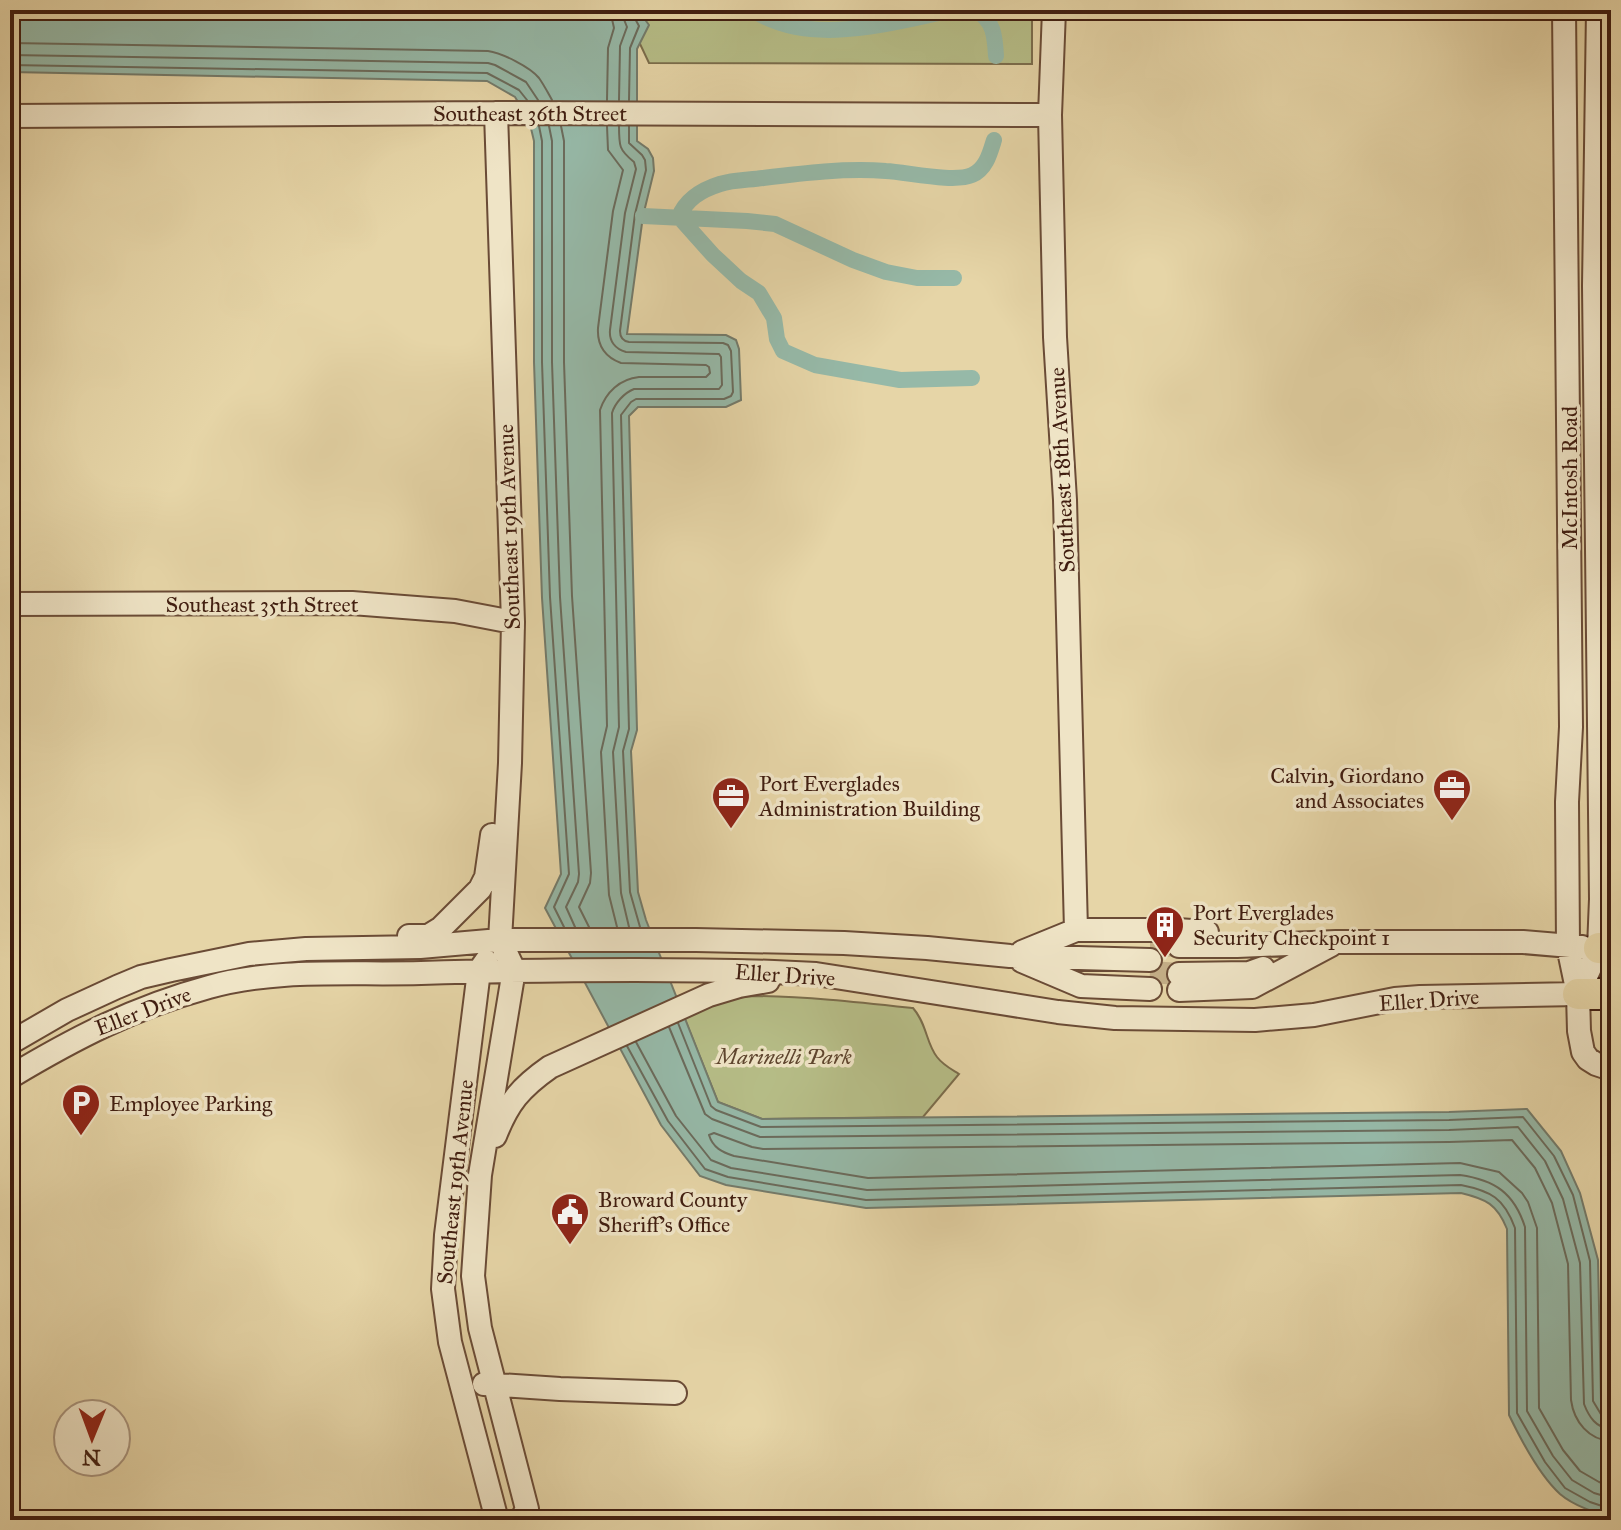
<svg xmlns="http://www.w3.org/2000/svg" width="1621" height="1530" viewBox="0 0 1621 1530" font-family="'IM FELL Great Primer',serif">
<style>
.green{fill:#b6bd87;stroke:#7b6d4c;stroke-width:2}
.water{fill:#96b9a8;stroke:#747b6b;stroke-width:2}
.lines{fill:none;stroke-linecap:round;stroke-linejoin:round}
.shore{stroke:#6b6b5c;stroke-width:2}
.canal{stroke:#96b9a8;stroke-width:16}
.minor-tunnel{stroke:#c5b089;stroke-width:22;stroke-dasharray:22 11;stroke-linecap:butt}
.minor-casing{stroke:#6a4b36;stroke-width:26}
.highway-casing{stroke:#401d10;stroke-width:34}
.minor{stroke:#efe4c6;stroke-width:22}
.highway{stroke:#e6d5a7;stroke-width:30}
.labels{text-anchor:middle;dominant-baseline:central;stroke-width:7;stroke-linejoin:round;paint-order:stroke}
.street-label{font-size:22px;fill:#401d10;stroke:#efe4c6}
.poi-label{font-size:22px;fill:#401d10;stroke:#efe4c6;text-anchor:start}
.park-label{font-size:22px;font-style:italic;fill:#5e452e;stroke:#efe4c6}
</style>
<rect width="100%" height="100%" fill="#e6d5a7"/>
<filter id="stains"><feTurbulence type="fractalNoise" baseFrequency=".0025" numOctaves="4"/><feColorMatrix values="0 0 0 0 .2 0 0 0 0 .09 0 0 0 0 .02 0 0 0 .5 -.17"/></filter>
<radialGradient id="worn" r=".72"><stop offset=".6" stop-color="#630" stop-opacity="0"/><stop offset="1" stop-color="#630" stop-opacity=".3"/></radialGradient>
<path class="green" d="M 624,10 L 1032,10 L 1032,64 L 649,63 Z
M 749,996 C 804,996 858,1002 913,1008 C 927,1024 926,1043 937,1057 C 943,1065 951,1069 959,1074 L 923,1117 L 762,1119 L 718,1102 L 684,1017 L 719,1002 Z"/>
<path class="water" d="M 10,10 L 638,10 L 649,25 L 637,49 L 637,141 L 648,149 L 653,158 L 654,171 L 643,216 L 627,334 L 726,335 L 736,340 L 739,349 L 741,400 L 726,407 L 638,407 L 629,416 L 637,730 L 631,751 L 638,892 L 646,920 L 718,1102 L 762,1119 L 1449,1112 L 1527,1109 L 1561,1151 L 1580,1193 L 1598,1260 L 1601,1400 L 1611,1416 L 1611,1517 C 1594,1512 1574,1506 1560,1494 C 1539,1475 1521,1440 1509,1415 L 1507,1229 C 1497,1204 1486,1199 1461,1193 L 866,1208 L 726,1185 L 700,1176 L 661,1125 L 545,908 L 561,874 L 542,598 L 534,362 L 534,141 L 529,120 L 515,97 L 487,81 L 10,72 Z"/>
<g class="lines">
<path class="shore" d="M 10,43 L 488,51 C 502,53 530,67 539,78 C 544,85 548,93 552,100
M 10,55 L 488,63 L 495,65 L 526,82 L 538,100
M 10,65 L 487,73 L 519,90 L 527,100
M 607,100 L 608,48 L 614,28 L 610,10
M 619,100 L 620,46 L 627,27 L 623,17 L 622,10
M 629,100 L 630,48 L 639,26 L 633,15 L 632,10
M 539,126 L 542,141 L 542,362 L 550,597 L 569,874 L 554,907 L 564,927
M 549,126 L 552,141 L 552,362 L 560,597 L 579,874 L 578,882 L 566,907 L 575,927
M 561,126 L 564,141 L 564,362 L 572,596 L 591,873 L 590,883 L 579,907 L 589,927
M 607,126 L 608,150 L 623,170 L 613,211 L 598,328 C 597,345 605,357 621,363 L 706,365 L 709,367 L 710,373 L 706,377 L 639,377 C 620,379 606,392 600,410 L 607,726 L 601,752 L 609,895 L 617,927
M 619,126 C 619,146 619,150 634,162 L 636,169 L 625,213 L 610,330 C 609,341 615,349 626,352 L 719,354 L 721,357 L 722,385 L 719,389 L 634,389 C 624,393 615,403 612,413 L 619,727 L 613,752 L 621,893 L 629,927
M 629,126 L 629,143 L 642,155 L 645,160 L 646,170 L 635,214 L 620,331 C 620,337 623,341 629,342 L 723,343 L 728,345 L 731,351 L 733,392 L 731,396 L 724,399 L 636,399 L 631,402 L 621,415 L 629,729 L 623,751 L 630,892 L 640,927
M 678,1023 L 711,1106 L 716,1110 L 761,1127 L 1449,1120 L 1523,1117 L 1554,1156 L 1573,1195 L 1590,1261 L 1593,1401 L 1602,1416 L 1611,1419
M 669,1027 L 705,1114 L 712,1119 L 760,1137 L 1449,1130 L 1518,1127 L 1545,1161 L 1563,1199 L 1580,1263 L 1584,1404 C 1589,1417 1596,1428 1611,1429
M 636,1042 L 676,1116 L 711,1160 L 731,1168 L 867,1190 L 1460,1175 C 1495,1180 1514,1193 1525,1227 L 1527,1411 L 1553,1456 L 1572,1480 L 1594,1493 L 1611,1498
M 627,1046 L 668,1121 L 705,1169 L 728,1177 L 866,1200 L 1461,1185 C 1491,1191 1504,1198 1515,1228 L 1517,1413 L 1545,1462 L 1565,1488 L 1590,1502 L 1611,1509
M 1611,1441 C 1589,1440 1574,1422 1571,1400 L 1568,1264 L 1552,1203 L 1535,1168 L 1512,1140 L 1449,1142 L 763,1149 L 752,1147 L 714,1133 L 709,1135 C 713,1148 722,1152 734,1156 L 868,1178 L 1460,1163 L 1499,1172 L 1522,1193 L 1528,1202 L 1537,1228 L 1539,1408 L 1563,1450 L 1580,1471 L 1599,1482 L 1611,1486"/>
<path class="canal" d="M 753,10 C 810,48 892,22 954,10
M 975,10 C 994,20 995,37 996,56
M 643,216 L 747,221 L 775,224 L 853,260 L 886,272 L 917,278 L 954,278
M 972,378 L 900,380 L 815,365 L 783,351 L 777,339 L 774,318 L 759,293 L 741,281 L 713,255 L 679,217 C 686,199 701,190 720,184 C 733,180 749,180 763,178 C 804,173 845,168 886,171 C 907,172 954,183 972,175 C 986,169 990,153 994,140"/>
<path class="minor-tunnel" d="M 1150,945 L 1179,946
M 1150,972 L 1179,974"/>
<defs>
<path id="minor" d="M 1054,10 L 1050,115 L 1055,337 L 1065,500 L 1076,930
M 1564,10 L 1571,727 L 1567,802 L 1568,946 L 1578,994 L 1579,1031 L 1583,1052 L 1588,1059 L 1596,1064 L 1611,1069
M 496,113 L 513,622 L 510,763 L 500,940 L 514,970 L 480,1175 L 473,1276 L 480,1328 L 527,1509 L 521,1520
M 10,116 L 496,113 L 1050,115
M 10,604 L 352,603 L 455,611 L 513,622
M 409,936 L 428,936 L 441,928 L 480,889 L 486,877 L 492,835
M 1179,946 L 1237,946 L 1336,942 L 1523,942 L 1582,947
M 1022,952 L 1076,930 L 1177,930 L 1207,932
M 486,961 L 479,971 L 446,1235 L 443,1289 L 450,1342 L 497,1520
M 1022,961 L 1081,986 L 1150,989
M 1179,974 L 1249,973 L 1263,968
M 1179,990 L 1252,987 L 1331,945
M 1578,994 L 1599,948 L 1601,899 L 1594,286 L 1598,10
M 10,1043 L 67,1010 L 117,987 L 141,977 L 171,970 L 249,954 L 306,949 L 420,947 L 500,940 L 696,940 L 844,943 L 927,948 L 1010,956 L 1150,960
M 10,1077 C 75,1038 135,1007 209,987 C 277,968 350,975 421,973 C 538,970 656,968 774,972 L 816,974 L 1058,1012 L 1115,1018 L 1255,1020 L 1314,1015 L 1395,999 L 1420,997 L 1578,994
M 495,1136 C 508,1103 520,1088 550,1067 L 709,995 L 739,986 L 768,981
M 484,1384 L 560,1389 L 675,1393"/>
<path id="highway" d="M 1599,948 L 1611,949
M 1578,994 L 1611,994"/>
</defs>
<use href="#minor" class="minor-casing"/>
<use href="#highway" class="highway-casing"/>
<use href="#minor" class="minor"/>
<use href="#highway" class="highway"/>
</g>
<defs>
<symbol id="office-pin" viewBox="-11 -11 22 30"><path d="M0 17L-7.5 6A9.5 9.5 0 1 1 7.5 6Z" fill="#8f2418" stroke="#efe4c6"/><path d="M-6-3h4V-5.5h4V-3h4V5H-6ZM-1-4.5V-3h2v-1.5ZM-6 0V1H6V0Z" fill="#fff"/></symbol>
<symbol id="building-pin" viewBox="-11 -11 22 30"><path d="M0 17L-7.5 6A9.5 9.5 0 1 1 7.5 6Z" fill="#8f2418" stroke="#efe4c6"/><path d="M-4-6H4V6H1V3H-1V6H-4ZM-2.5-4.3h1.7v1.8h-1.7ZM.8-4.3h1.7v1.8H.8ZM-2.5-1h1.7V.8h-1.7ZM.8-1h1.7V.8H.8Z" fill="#fff"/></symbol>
<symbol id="parking-pin" viewBox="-11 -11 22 30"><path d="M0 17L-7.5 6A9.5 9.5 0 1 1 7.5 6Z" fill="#8f2418" stroke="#efe4c6"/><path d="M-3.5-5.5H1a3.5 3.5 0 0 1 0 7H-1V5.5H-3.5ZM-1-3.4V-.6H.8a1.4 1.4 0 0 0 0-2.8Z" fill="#fff"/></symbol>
<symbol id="civic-pin" viewBox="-11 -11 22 30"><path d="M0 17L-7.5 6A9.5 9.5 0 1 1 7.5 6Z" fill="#8f2418" stroke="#efe4c6"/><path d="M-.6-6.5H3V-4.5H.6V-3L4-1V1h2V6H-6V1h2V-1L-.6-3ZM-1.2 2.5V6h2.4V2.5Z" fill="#fff"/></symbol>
</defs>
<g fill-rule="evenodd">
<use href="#office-pin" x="1430" y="766" width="44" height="60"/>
<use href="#office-pin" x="709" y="774" width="44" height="60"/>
<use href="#building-pin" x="1143" y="903" width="44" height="60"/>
<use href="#parking-pin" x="59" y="1081" width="44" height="60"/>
<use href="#civic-pin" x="548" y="1190" width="44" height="60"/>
</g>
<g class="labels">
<g class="street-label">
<text x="530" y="113">Southeast 36th Street</text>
<text transform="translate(1062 470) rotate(-93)">Southeast 18th Avenue</text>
<text transform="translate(1569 478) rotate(-90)">McIntosh Road</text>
<text transform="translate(509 527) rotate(-92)">Southeast 19th Avenue</text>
<text x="262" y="604">Southeast 35th Street</text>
<text transform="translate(785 975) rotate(4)">Eller Drive</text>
<text transform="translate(1429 1000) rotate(-4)">Eller Drive</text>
<text transform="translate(143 1011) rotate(-21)">Eller Drive</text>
<text transform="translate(455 1182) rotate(-84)">Southeast 19th Avenue</text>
</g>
<g class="poi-label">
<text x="1424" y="775" text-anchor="end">Calvin, Giordano<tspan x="1424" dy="25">and Associates</tspan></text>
<text x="759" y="783">Port Everglades<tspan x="759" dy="25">Administration Building</tspan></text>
<text x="1193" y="912">Port Everglades<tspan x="1193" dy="25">Security Checkpoint 1</tspan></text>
<text x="109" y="1103">Employee Parking</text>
<text x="598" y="1199">Broward County<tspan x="598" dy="25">Sheriff's Office</tspan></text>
</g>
<g class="park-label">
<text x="784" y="1056">Marinelli Park</text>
</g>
</g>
<rect width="1621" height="1530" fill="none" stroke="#e6d5a7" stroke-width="40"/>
<rect x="12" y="12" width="1597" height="1506" fill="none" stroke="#401d10" stroke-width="4"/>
<rect x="20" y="20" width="1581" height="1490" fill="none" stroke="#401d10" stroke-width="2"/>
<g transform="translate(92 1438) rotate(181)"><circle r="38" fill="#efe4c6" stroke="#a9947d" stroke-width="2"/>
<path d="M0-6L14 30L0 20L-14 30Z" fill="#8f2418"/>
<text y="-12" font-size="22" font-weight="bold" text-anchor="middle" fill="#401d10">N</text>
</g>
<rect width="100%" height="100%" filter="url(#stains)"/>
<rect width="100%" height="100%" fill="url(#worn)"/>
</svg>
